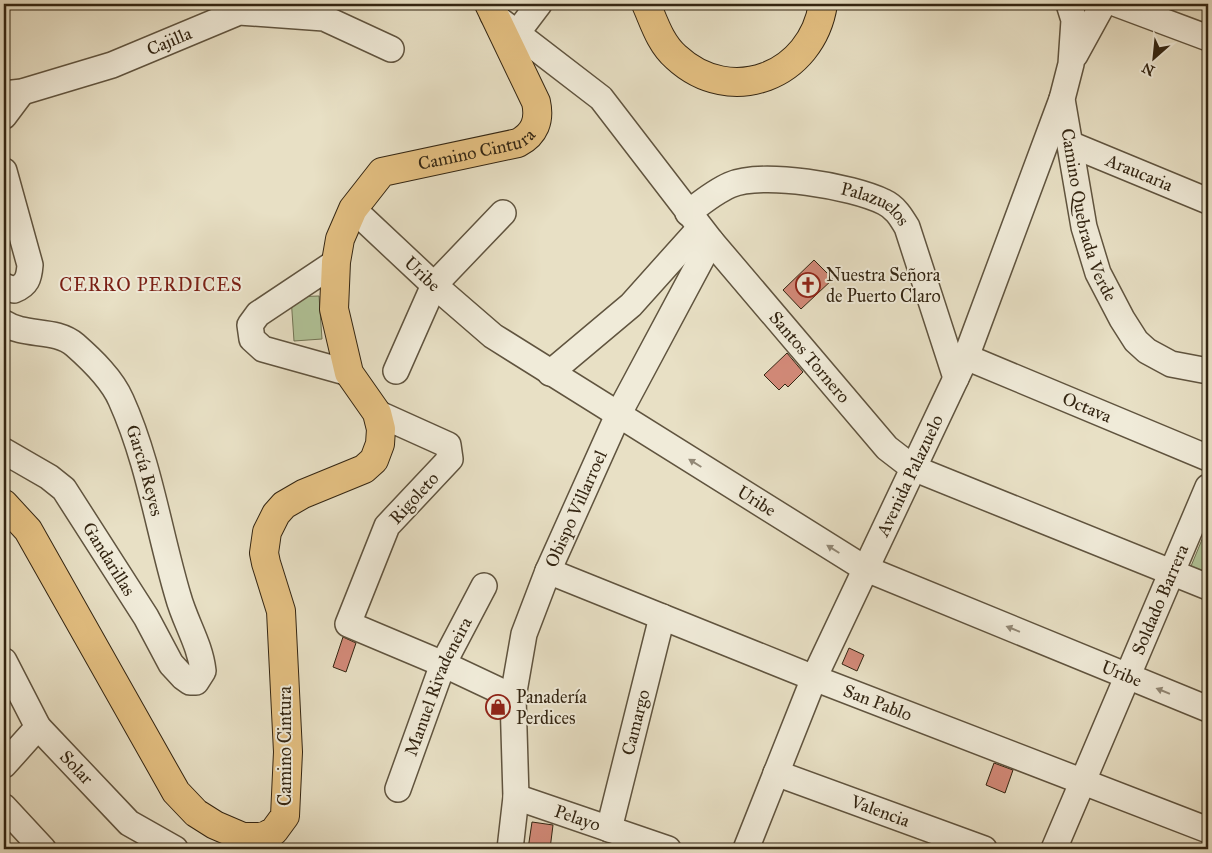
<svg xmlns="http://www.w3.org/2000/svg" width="1212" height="853" viewBox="0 0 1212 853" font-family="'IM FELL Great Primer',serif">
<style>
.green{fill:#b1c398;stroke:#727455}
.building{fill:#d38a79;stroke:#332512}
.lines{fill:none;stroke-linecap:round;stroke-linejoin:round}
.minor-casing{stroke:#60543f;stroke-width:28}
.major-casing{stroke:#332512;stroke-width:30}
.minor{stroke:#f0ebd9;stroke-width:25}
.major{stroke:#e4c082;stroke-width:28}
.oneway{fill:#928876}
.labels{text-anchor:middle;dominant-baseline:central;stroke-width:4;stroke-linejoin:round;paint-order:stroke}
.street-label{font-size:18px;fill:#332512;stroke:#f0ebd9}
.poi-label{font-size:18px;fill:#332512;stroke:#f0ebd9;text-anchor:start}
.neighbourhood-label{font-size:19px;letter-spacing:1px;fill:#7a1f14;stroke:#f0ebd9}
</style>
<rect width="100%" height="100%" fill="#e8e0c5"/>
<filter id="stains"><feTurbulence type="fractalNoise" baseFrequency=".004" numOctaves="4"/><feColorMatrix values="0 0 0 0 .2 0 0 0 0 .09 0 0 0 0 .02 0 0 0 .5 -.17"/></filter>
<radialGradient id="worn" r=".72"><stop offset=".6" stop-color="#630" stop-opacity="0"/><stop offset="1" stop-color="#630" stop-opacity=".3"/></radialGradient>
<path class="green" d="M 319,296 L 322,339 L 294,341 L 291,297 Z
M 1208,525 L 1208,579 L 1189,571 Z"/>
<path class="building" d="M 814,260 L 833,279 L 801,309 L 783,290 Z
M 787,353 L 803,372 L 788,387 L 785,384 L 779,390 L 764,375 Z
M 343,637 L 356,643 L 346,672 L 333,667 Z
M 849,648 L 864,655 L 857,671 L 842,664 Z
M 994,763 L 1013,770 L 1005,793 L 986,785 Z
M 532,822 L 553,825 L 550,849 L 528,849 Z"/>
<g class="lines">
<defs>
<g id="minor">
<path id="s1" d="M 1069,4 L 1074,20 L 1071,64 L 1062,99 L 1084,227 L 1098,273 L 1122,319 L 1136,341 L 1147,351 L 1171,364 L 1208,371"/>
<path d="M 1117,4 L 1208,38"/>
<path id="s2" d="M 493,15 L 601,98 L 711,241 L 887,448 L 913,468 L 1208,587"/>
<path d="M 517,33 L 539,4"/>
<path d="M 1075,55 L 1103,4"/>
<path id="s3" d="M 4,94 L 22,92 L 112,65 L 239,12 L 324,18 L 391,49"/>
<path d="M 4,116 L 22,92"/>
<path id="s4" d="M 1070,144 L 1208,201"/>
<path d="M 4,171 L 30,265 C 29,278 27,285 14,290 L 4,286"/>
<path id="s5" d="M 353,209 L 434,285 L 493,336 L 864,568 L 1208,709"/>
<path id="s6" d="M 688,213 C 701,203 714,192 730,185 C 762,171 852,186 884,202 C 895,207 901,217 907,227 L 956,378"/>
<path d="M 336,262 L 258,314 L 250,325 L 252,339 L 263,349 L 349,373"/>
<path id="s7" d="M 4,323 C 25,337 55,328 75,345 C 92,360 112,379 121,400 C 149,462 159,532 178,596 C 185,622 200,644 203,671 L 196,682 L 190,682 L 183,677 L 171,664 L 146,617 L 64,489 L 49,477 L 4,451"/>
<path id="s8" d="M 966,357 L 1208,458"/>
<path d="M 396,371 L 434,285 L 503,213"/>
<path d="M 550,373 L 631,305 L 700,228"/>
<path d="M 377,413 L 448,445 L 450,459 L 387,526 L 348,624 L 443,664 L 513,697"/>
<path id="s9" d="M 548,571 L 814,678 L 1208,830"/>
<path id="s10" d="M 4,661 L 38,727 L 129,823 L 175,849"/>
<path d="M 4,765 L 38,727"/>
<path id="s11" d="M 776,773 L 984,849"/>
<path id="s12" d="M 398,789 L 443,664 L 484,586"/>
<path id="s13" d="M 516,797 L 668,849"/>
<path d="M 4,807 L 43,849"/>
<path id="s14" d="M 609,829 L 662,617"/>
<path id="s15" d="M 510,849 L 516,797 L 513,697 L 524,634 L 548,571 L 618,415 L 711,241"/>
<path id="s16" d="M 746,849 L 814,678 L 966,357 L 1062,99"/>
<path id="s17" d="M 1054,849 L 1208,487"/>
</g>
<g id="major">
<path d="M 646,4 C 654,22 660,43 676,57 C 731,108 812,76 823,4"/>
<path id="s18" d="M 4,504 L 28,530 L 176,792 L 196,813 L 215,825 L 243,837 L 259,837 L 267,835 L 274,831 L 285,816 L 288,752 L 281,611 L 266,563 L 264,553 L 267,532 L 276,514 L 284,505 L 303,494 L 364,469 L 374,460 L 380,444 L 381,429 L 377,413 L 349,373 L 334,309 L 336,262 L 340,239 L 353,209 L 382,172 L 518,143 C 535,134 540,120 536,102 L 489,4"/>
</g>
</defs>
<use href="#minor" class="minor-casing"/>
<use href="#major" class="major-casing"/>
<use href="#minor" class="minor"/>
<use href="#major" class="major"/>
</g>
<defs><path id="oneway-solid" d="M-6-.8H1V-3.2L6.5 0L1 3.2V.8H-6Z" transform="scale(1.25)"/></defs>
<g class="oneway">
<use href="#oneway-solid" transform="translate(695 463) rotate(-148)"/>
<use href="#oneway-solid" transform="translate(833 549) rotate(-148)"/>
<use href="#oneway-solid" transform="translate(1013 629) rotate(-158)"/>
<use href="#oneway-solid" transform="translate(1163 691) rotate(-158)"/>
</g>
<defs>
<symbol id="church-ring" viewBox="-11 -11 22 22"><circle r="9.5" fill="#f0ebd9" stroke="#8f2418" stroke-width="1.5"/><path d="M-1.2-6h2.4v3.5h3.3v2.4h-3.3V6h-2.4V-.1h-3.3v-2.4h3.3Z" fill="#8f2418"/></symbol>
<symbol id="shop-ring" viewBox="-11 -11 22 22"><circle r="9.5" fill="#f0ebd9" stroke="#8f2418" stroke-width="1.5"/><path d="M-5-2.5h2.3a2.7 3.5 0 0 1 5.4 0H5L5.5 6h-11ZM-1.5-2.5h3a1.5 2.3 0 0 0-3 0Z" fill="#8f2418"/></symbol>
</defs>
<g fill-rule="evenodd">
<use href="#church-ring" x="794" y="271" width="28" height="28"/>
<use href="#shop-ring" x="484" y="693" width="28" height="28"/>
</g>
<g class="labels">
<g class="street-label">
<text stroke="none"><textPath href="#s3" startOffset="174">Cajilla</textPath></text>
<text stroke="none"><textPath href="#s18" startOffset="1300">Camino Cintura</textPath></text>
<text stroke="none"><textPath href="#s4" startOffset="75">Araucaria</textPath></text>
<text stroke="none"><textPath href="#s6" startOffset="201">Palazuelos</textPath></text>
<text stroke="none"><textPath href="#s1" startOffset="216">Camino Quebrada Verde</textPath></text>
<text stroke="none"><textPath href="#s5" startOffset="95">Uribe</textPath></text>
<text stroke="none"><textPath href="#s2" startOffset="469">Santos Tornero</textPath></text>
<text stroke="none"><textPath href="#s8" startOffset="131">Octava</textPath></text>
<text stroke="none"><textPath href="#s7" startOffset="222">García Reyes</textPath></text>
<text stroke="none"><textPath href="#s16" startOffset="408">Avenida Palazuelo</textPath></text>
<text transform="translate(414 498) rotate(-47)">Rigoleto</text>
<text stroke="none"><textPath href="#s5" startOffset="500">Uribe</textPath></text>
<text stroke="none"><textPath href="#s15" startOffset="352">Obispo Villarroel</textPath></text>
<text transform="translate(109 559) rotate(58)">Gandarillas</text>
<text stroke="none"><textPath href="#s17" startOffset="271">Soldado Barrera</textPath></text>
<text stroke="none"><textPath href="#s5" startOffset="905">Uribe</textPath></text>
<text stroke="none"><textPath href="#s12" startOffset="110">Manuel Rivadeneira</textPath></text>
<text stroke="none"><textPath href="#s9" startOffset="355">San Pablo</textPath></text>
<text stroke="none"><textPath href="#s14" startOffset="110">Camargo</textPath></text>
<text transform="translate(285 746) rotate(-90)">Camino Cintura</text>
<text stroke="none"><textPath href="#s10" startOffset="130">Solar</textPath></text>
<text stroke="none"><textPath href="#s11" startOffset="111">Valencia</textPath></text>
<text stroke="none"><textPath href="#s13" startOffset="65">Pelayo</textPath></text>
</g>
<g class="poi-label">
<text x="826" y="275">Nuestra Señora<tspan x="826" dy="21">de Puerto Claro</tspan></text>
<text x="516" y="697">Panadería<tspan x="516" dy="21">Perdices</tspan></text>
</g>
<g class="neighbourhood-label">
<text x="151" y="284">CERRO PERDICES</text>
</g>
</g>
<rect width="1212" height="853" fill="none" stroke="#e8e0c5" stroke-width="20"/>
<rect x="5" y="5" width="1202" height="843" fill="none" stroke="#332512" stroke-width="2.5"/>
<rect x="10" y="10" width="1192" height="833" fill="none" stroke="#332512"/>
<g transform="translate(1154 58) rotate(207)" stroke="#f0ebd9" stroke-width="4" paint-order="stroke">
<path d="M0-4L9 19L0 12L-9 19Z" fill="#332512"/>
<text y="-8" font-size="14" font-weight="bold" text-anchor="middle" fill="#332512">N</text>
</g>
<rect width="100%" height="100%" filter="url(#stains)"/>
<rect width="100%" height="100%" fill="url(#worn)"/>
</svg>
